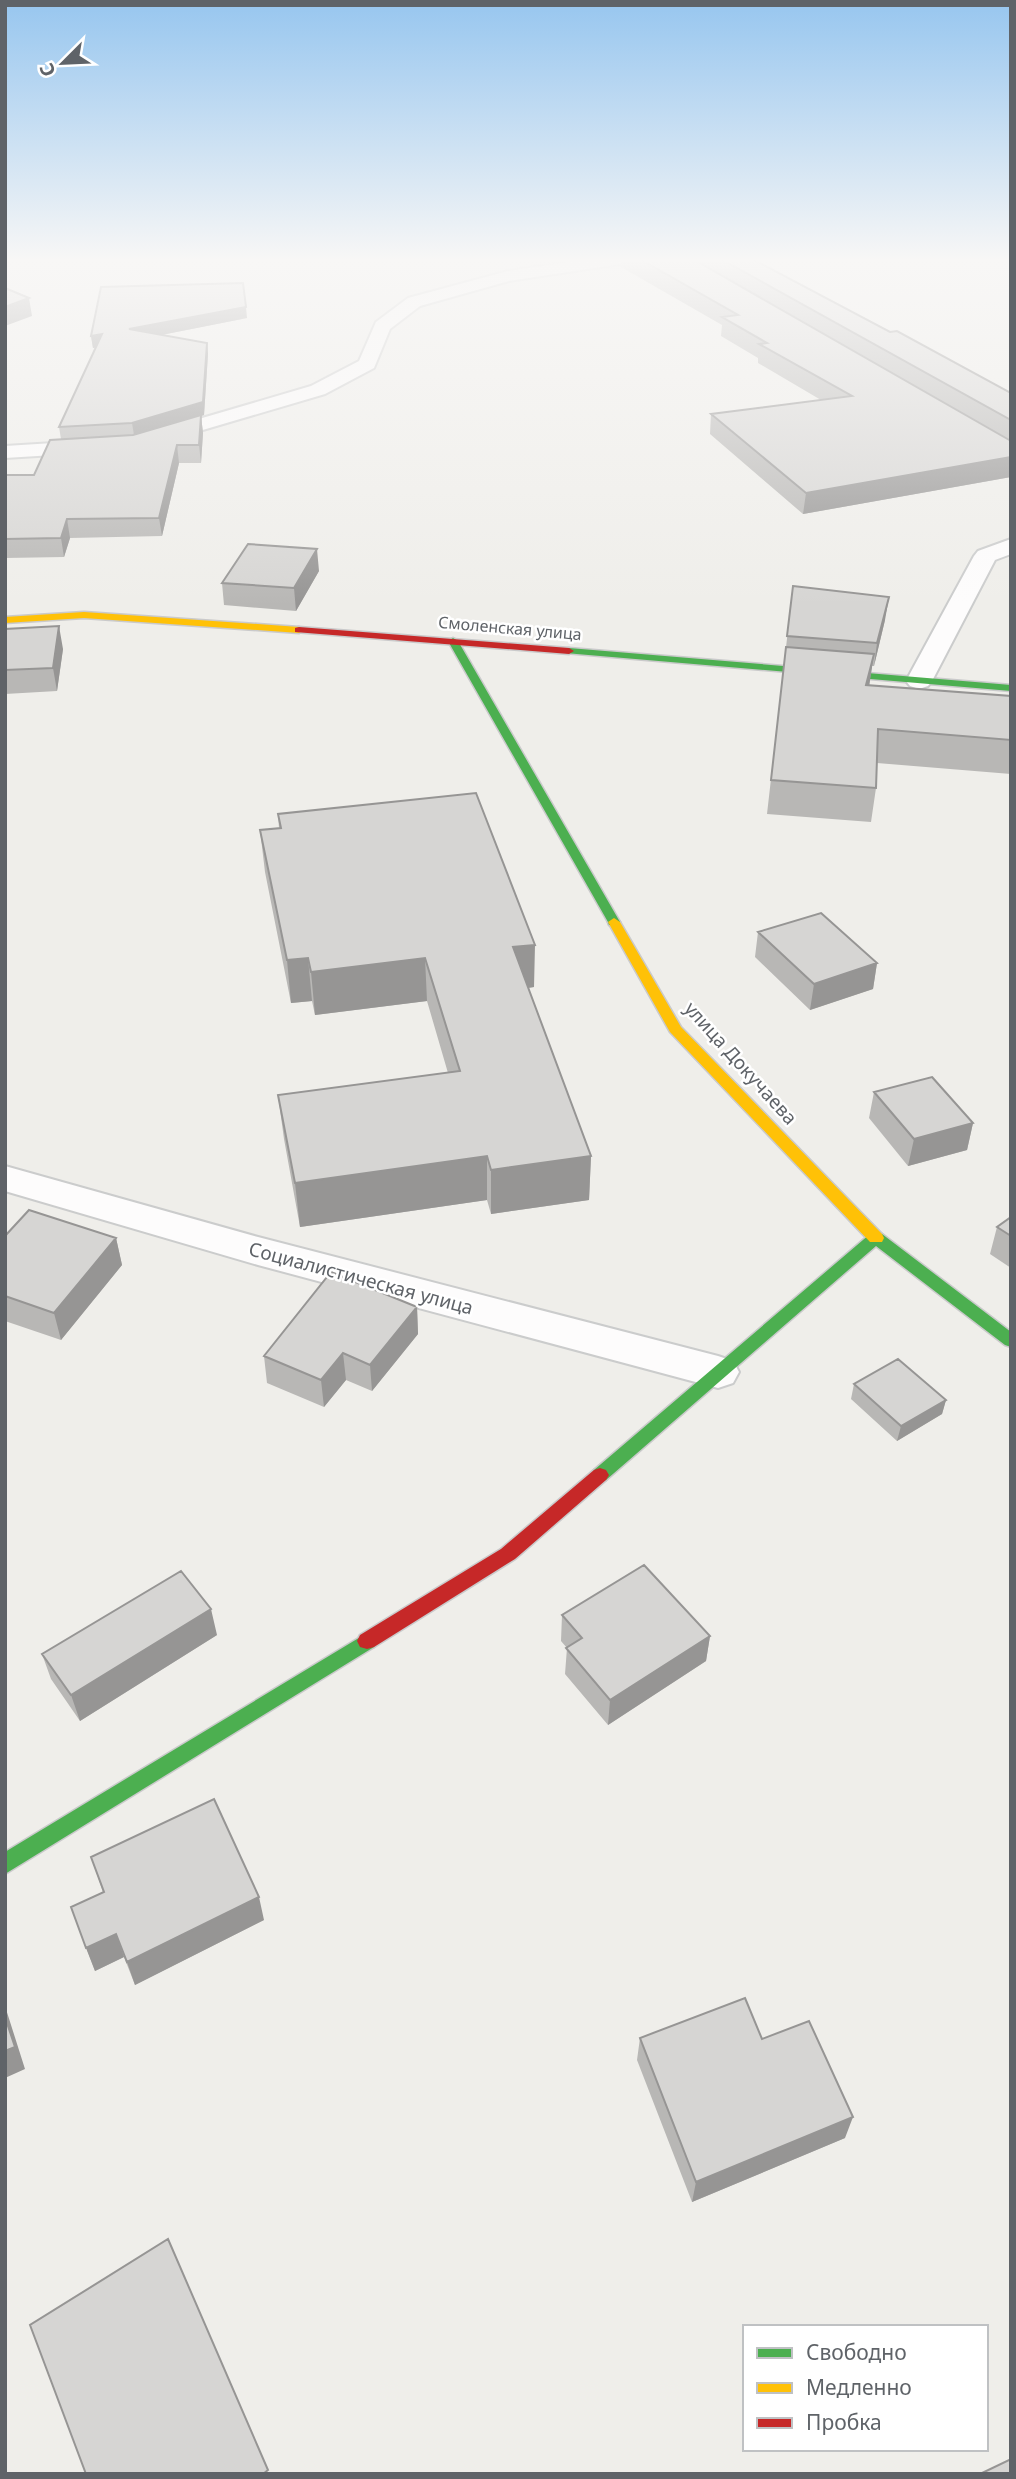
<svg xmlns="http://www.w3.org/2000/svg" width="1016" height="2479" viewBox="0 0 1016 2479" font-family="'Noto Sans',sans-serif">
<style>
.lines{fill:none;stroke-linecap:round;stroke-linejoin:round}
.street-casing{stroke:#cbcccc;stroke-width:4}
.fast-casing{stroke:#cacacb;stroke-width:3}
.slow-casing{stroke:#cacacb;stroke-width:3}
.jam-casing{stroke:#cacacb;stroke-width:3}
.street{fill:#fdfcfc;fill-rule:evenodd}
.fast{fill:#4caf50;fill-rule:evenodd}
.slow{fill:#ffc107;fill-rule:evenodd}
.jam{fill:#c62828;fill-rule:evenodd}
.wall{fill:#b8b7b5}
.shaded-wall{fill:#969594}
.building{fill:#d6d5d3;stroke:#969594;stroke-width:2}
.labels{text-anchor:middle;dominant-baseline:central;stroke-width:5;stroke-linejoin:round;paint-order:stroke}
.far-street-label{font-size:16px;fill:#5f6368;stroke:#fff}
.street-label{font-size:19px;fill:#5f6368;stroke:#fff}
</style>
<rect width="100%" height="100%" fill="#efeeea"/>
<g class="lines">
<defs>
<path id="street" d="M 596,258 L 635,258 L 627,263 L 509,281 L 420,306 L 390,329 L 374,368 L 325,394 L 135,450 L 5,458 L 5,446 L 134,438 L 311,386 L 359,361 L 376,322 L 408,298 L 508,271 Z
M 1011,539 L 1011,554 L 995,560 L 932,681 L 928,686 L 919,689 L 910,686 L 906,681 L 974,556 L 978,551 Z
M 5,1166 L 258,1237 L 718,1356 L 733,1361 L 739,1372 L 733,1383 L 718,1388 L 258,1265 L 5,1191 Z"/>
<path id="fast" d="M 453,638 L 458,641 L 620,922 L 619,925 L 609,925 L 608,922 L 448,641 Z
M 569,648 L 1011,685 L 1011,691 L 565,653 L 565,649 Z
M 876,1233 L 882,1234 L 1011,1332 L 1011,1347 L 1005,1345 L 876,1246 L 606,1480 L 600,1482 L 594,1480 L 591,1475 L 594,1470 L 870,1234 Z
M 367,1633 L 374,1635 L 377,1641 L 374,1647 L 5,1874 L 5,1852 Z"/>
<path id="slow" d="M 84,612 L 299,627 L 304,630 L 299,633 L 84,618 L 5,623 L 5,617 Z
M 614,918 L 620,922 L 681,1027 L 882,1234 L 884,1238 L 882,1242 L 870,1242 L 670,1032 L 608,922 Z"/>
<path id="jam" d="M 299,627 L 569,648 L 574,651 L 569,654 L 295,632 L 295,628 Z
M 600,1468 L 606,1470 L 609,1475 L 606,1480 L 515,1559 L 374,1647 L 367,1649 L 360,1647 L 357,1641 L 360,1635 L 501,1549 L 594,1470 Z"/>
</defs>
<use href="#street" class="street-casing"/>
<use href="#fast" class="fast-casing"/>
<use href="#slow" class="slow-casing"/>
<use href="#jam" class="jam-casing"/>
<use href="#street" class="street"/>
<use href="#fast" class="fast"/>
<use href="#slow" class="slow"/>
<use href="#jam" class="jam"/>
</g>
<path class="wall" d="M 622,258 L 747,258 L 1011,393 L 1011,477 L 803,514 L 710,434 L 711,414 L 821,400 L 758,363 L 758,358 L 721,336 L 722,325 L 621,267 Z
M 247,318 L 161,335 L 207,343 L 208,354 L 204,415 L 201,416 L 203,433 L 201,463 L 179,463 L 162,536 L 70,538 L 64,557 L 5,558 L 5,475 L 34,475 L 61,439 L 59,427 L 96,347 L 93,348 L 91,336 Z
M 319,571 L 296,611 L 224,605 L 222,583 Z
M 793,586 L 885,620 L 874,666 L 872,666 L 869,685 L 1011,696 L 1011,774 L 877,763 L 876,788 L 871,822 L 767,814 Z
M 5,629 L 63,649 L 57,691 L 5,694 Z
M 278,814 L 534,987 L 528,988 L 591,1156 L 589,1200 L 491,1214 L 487,1200 L 300,1227 L 284,1139 L 278,1095 L 448,1073 L 427,1001 L 315,1015 L 312,1001 L 291,1003 L 265,872 L 260,830 L 279,828 Z
M 758,932 L 877,963 L 873,989 L 810,1010 L 755,957 Z
M 874,1092 L 973,1123 L 967,1150 L 908,1166 L 869,1118 Z
M 1011,1217 L 1011,1268 L 990,1254 L 997,1227 Z
M 5,1236 L 116,1238 L 122,1265 L 61,1340 L 5,1321 Z
M 417,1307 L 418,1334 L 372,1391 L 346,1380 L 324,1407 L 267,1383 L 264,1356 Z
M 854,1384 L 946,1400 L 942,1414 L 897,1441 L 851,1399 Z
M 562,1615 L 710,1636 L 706,1661 L 608,1725 L 565,1674 L 567,1648 L 561,1641 Z
M 217,1635 L 80,1721 L 51,1679 L 42,1654 Z
M 91,1857 L 264,1920 L 135,1985 L 124,1957 L 95,1971 L 71,1907 L 103,1892 Z
M 640,2038 L 762,2039 L 845,2138 L 692,2202 L 637,2060 Z"/>
<path class="shaded-wall" d="M 29,298 L 32,316 L 5,326 L 5,307 Z
M 246,307 L 247,318 L 131,341 L 129,329 Z
M 102,334 L 103,346 L 93,348 L 91,336 Z
M 207,343 L 208,354 L 204,415 L 201,416 L 203,433 L 201,463 L 199,445 L 134,435 L 132,423 Z
M 177,445 L 179,463 L 162,536 L 159,518 Z
M 1011,457 L 1011,477 L 803,514 L 806,493 Z
M 67,519 L 70,538 L 64,557 L 61,538 Z
M 317,549 L 319,571 L 296,611 L 294,588 Z
M 889,597 L 885,620 L 874,666 L 877,643 Z
M 59,626 L 63,649 L 57,691 L 53,668 Z
M 874,654 L 869,687 L 866,685 Z
M 535,945 L 534,987 L 513,990 L 513,947 Z
M 308,958 L 312,1001 L 291,1003 L 287,960 Z
M 425,958 L 427,1001 L 315,1015 L 311,972 Z
M 877,963 L 873,989 L 810,1010 L 814,984 Z
M 973,1123 L 967,1150 L 908,1166 L 914,1139 Z
M 487,1156 L 487,1200 L 300,1227 L 295,1183 Z
M 591,1156 L 589,1200 L 491,1214 L 491,1170 Z
M 116,1238 L 122,1265 L 61,1340 L 54,1313 Z
M 417,1307 L 418,1334 L 372,1391 L 370,1365 Z
M 343,1353 L 346,1380 L 324,1407 L 321,1380 Z
M 946,1400 L 942,1414 L 897,1441 L 901,1426 Z
M 211,1609 L 217,1635 L 80,1721 L 71,1695 Z
M 710,1636 L 706,1661 L 608,1725 L 610,1700 Z
M 259,1897 L 264,1920 L 135,1985 L 127,1962 Z
M 116,1934 L 124,1957 L 95,1971 L 86,1948 Z
M 5,2006 L 25,2069 L 5,2078 Z
M 853,2117 L 845,2138 L 692,2202 L 696,2182 Z"/>
<path class="building" d="M 638,258 L 691,258 L 1011,441 L 1011,457 L 806,493 L 711,414 L 852,396 L 759,344 L 767,343 L 722,317 L 738,315 Z
M 719,258 L 747,258 L 758,262 L 890,332 L 897,331 L 1011,393 L 1011,420 Z
M 243,283 L 246,307 L 129,329 L 207,343 L 203,402 L 132,423 L 59,427 L 102,334 L 91,336 L 101,287 Z
M 5,288 L 29,298 L 5,307 Z
M 201,415 L 199,445 L 177,445 L 159,518 L 67,519 L 61,538 L 5,539 L 5,475 L 34,475 L 50,440 L 133,435 Z
M 248,544 L 317,549 L 294,588 L 222,583 Z
M 793,586 L 889,597 L 877,643 L 787,636 Z
M 59,626 L 53,668 L 5,670 L 5,629 Z
M 786,647 L 874,654 L 866,685 L 1011,696 L 1011,740 L 878,729 L 876,788 L 771,780 Z
M 476,793 L 535,945 L 513,947 L 591,1156 L 491,1170 L 487,1156 L 295,1183 L 278,1095 L 460,1071 L 425,958 L 311,972 L 308,958 L 287,960 L 260,830 L 281,828 L 278,814 Z
M 821,913 L 877,963 L 814,984 L 758,932 Z
M 932,1077 L 973,1123 L 914,1139 L 874,1092 Z
M 29,1210 L 116,1238 L 54,1313 L 5,1296 L 5,1236 Z
M 1011,1217 L 1011,1236 L 997,1227 Z
M 331,1272 L 417,1307 L 370,1365 L 343,1353 L 321,1380 L 264,1356 Z
M 898,1359 L 946,1400 L 901,1426 L 854,1384 Z
M 644,1565 L 710,1636 L 610,1700 L 566,1648 L 582,1638 L 562,1615 Z
M 181,1571 L 211,1609 L 71,1695 L 42,1654 Z
M 214,1799 L 259,1897 L 127,1962 L 116,1934 L 86,1948 L 71,1907 L 104,1892 L 91,1857 Z
M 745,1998 L 762,2039 L 809,2021 L 853,2117 L 696,2182 L 640,2038 Z
M 5,2017 L 15,2047 L 5,2051 Z
M 168,2239 L 268,2470 L 263,2474 L 86,2474 L 30,2325 Z
M 1011,2459 L 1011,2474 L 980,2474 Z"/>
<linearGradient id="sky" x2="0" y2="1"><stop stop-color="#97c6ef"/><stop offset="0.43" stop-color="#f8f7f6"/><stop offset="1" stop-color="#f8f7f6" stop-opacity="0"/></linearGradient>
<rect width="1016" height="605" fill="url(#sky)"/>
<g class="labels">
<g class="far-street-label">
<text transform="translate(510 628) rotate(5)">Смоленская улица</text>
</g>
<g class="street-label">
<text transform="translate(741 1063) rotate(48)">улица Докучаева</text>
<text transform="translate(361 1278) rotate(15)">Социалистическая улица</text>
</g>
</g>
<rect width="1016" height="2479" fill="none" stroke="#5f6368" stroke-width="14"/>
<rect x="743" y="2325" width="245" height="126" fill="#ffffff" stroke="#bfc1c3" stroke-width="2"/>
<rect x="757" y="2348" width="35" height="10" fill="#4caf50" stroke="#bfc1c3" stroke-width="2"/>
<text x="806" y="2360" font-size="21" fill="#5f6368">Свободно</text>
<rect x="757" y="2383" width="35" height="10" fill="#ffc107" stroke="#bfc1c3" stroke-width="2"/>
<text x="806" y="2395" font-size="21" fill="#5f6368">Медленно</text>
<rect x="757" y="2418" width="35" height="10" fill="#c62828" stroke="#bfc1c3" stroke-width="2"/>
<text x="806" y="2430" font-size="21" fill="#5f6368">Пробка</text>
<g transform="translate(63 63) rotate(246)" stroke="#ffffff" stroke-width="5" paint-order="stroke">
<path d="M0-5L12 26L0 18L-12 26Z" fill="#5f6368"/>
<text y="-10" font-size="19" font-weight="bold" text-anchor="middle" fill="#5f6368">С</text>
</g>
</svg>
